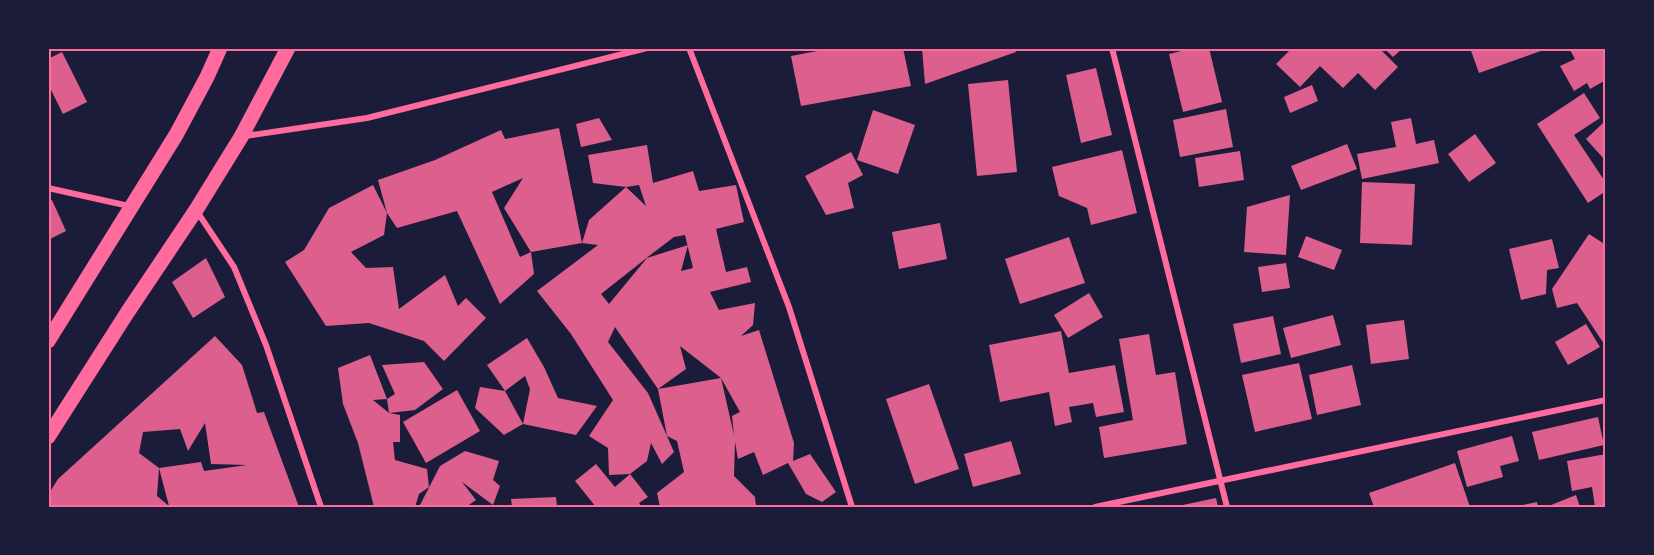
<svg xmlns="http://www.w3.org/2000/svg" width="1654" height="555" viewBox="0 0 1654 555" font-family="Karla,sans-serif">
<style>
.building{fill:#dd5f8e;fill-rule:evenodd}
.lines{fill:none;stroke-linecap:round;stroke-linejoin:round}
.minor{stroke:#ff6b9d;stroke-width:6}
.primary{stroke:#ff6b9d;stroke-width:15}
.neatline{fill:none;stroke:#ff6b9d;stroke-width:2}
</style>
<rect width="100%" height="100%" fill="#1b1b3a"/>
<path class="building" d="M 833,48 L 903,48 L 911,86 L 801,106 L 791,56 Z
M 922,48 L 1015,48 L 1016,52 L 925,84 Z
M 1193,48 L 1209,48 L 1222,102 L 1183,112 L 1169,54 Z
M 1292,48 L 1379,48 L 1398,67 L 1375,90 L 1358,73 L 1343,88 L 1320,66 L 1300,87 L 1276,64 Z
M 1384,48 L 1403,48 L 1393,57 Z
M 1470,48 L 1549,48 L 1479,73 Z
M 1569,48 L 1606,48 L 1606,80 L 1590,89 L 1587,83 L 1574,91 L 1560,66 L 1575,59 Z
M 62,52 L 87,102 L 63,114 L 48,84 L 48,59 Z
M 1096,68 L 1112,135 L 1081,143 L 1066,75 Z
M 1008,80 L 1017,172 L 977,176 L 968,84 Z
M 1312,85 L 1318,101 L 1290,113 L 1284,97 Z
M 1584,93 L 1600,118 L 1574,135 L 1606,183 L 1606,191 L 1588,203 L 1537,124 Z
M 1226,109 L 1233,147 L 1180,157 L 1173,120 Z
M 873,110 L 915,125 L 898,174 L 857,160 Z
M 599,118 L 612,140 L 581,147 L 576,124 Z
M 1411,118 L 1416,144 L 1434,140 L 1439,163 L 1362,179 L 1357,154 L 1396,147 L 1391,122 Z
M 1603,123 L 1606,125 L 1606,156 L 1604,159 L 1586,139 Z
M 559,128 L 582,243 L 589,220 L 626,187 L 646,206 L 639,185 L 626,187 L 593,183 L 588,155 L 647,145 L 653,183 L 693,171 L 699,191 L 736,185 L 744,222 L 716,229 L 726,272 L 747,267 L 751,282 L 710,292 L 719,310 L 755,303 L 753,325 L 741,336 L 759,330 L 794,443 L 793,461 L 810,454 L 836,492 L 822,502 L 806,494 L 788,463 L 763,475 L 754,452 L 738,459 L 735,442 L 734,476 L 755,497 L 756,507 L 660,507 L 657,493 L 684,472 L 677,441 L 667,436 L 674,452 L 662,464 L 651,443 L 647,461 L 630,474 L 609,475 L 608,448 L 589,436 L 613,400 L 571,334 L 537,291 L 598,245 L 582,243 L 531,252 L 504,208 L 523,178 L 492,192 L 520,257 L 531,252 L 534,274 L 500,304 L 457,211 L 397,228 L 387,213 L 384,235 L 351,252 L 366,268 L 393,267 L 399,309 L 445,275 L 458,306 L 466,298 L 486,318 L 444,361 L 424,341 L 369,323 L 326,326 L 285,262 L 304,250 L 329,208 L 373,185 L 387,213 L 378,180 L 435,160 L 501,130 L 505,139 ZM 685,235 L 693,268 L 681,271 L 688,245 L 647,258 L 609,304 L 601,294 L 644,260 L 649,256 L 674,237 ZM 615,327 L 658,389 L 686,369 L 680,346 L 721,378 L 658,389 L 667,436 L 648,393 L 608,342 ZM 721,378 L 740,412 L 732,416 L 734,435 Z
M 1475,134 L 1496,163 L 1469,182 L 1448,154 Z
M 1347,144 L 1357,169 L 1301,190 L 1291,166 Z
M 1122,150 L 1137,213 L 1091,225 L 1087,208 L 1059,196 L 1052,167 Z
M 1240,151 L 1244,180 L 1199,187 L 1195,158 Z
M 851,152 L 863,175 L 848,183 L 854,208 L 826,215 L 805,176 Z
M 1362,182 L 1415,184 L 1412,245 L 1360,243 Z
M 1290,195 L 1286,255 L 1244,252 L 1247,207 Z
M 52,200 L 66,231 L 48,240 L 48,202 Z
M 940,223 L 947,259 L 899,269 L 892,232 Z
M 1589,234 L 1606,245 L 1606,347 L 1577,303 L 1557,308 L 1552,289 Z
M 1306,236 L 1342,250 L 1334,270 L 1298,257 Z
M 1069,237 L 1085,283 L 1020,304 L 1005,259 Z
M 1552,239 L 1559,268 L 1547,270 L 1546,294 L 1521,300 L 1509,249 Z
M 206,258 L 225,297 L 193,318 L 172,282 Z
M 1286,263 L 1290,288 L 1262,292 L 1258,267 Z
M 1089,293 L 1103,317 L 1068,338 L 1054,315 Z
M 1333,315 L 1341,345 L 1291,358 L 1283,328 Z
M 1273,316 L 1281,354 L 1241,363 L 1233,324 Z
M 1404,320 L 1409,359 L 1371,364 L 1366,325 Z
M 1586,324 L 1600,347 L 1568,365 L 1555,342 Z
M 1061,331 L 1069,373 L 1115,365 L 1124,412 L 1096,417 L 1093,403 L 1069,407 L 1072,422 L 1055,426 L 1049,392 L 1000,402 L 989,345 Z
M 1149,334 L 1156,375 L 1175,372 L 1187,444 L 1104,458 L 1099,427 L 1133,420 L 1119,339 Z
M 215,336 L 242,365 L 257,413 L 264,412 L 299,507 L 48,507 L 48,495 L 58,479 ZM 205,423 L 211,464 L 247,465 L 204,471 L 201,462 L 159,468 L 169,506 L 157,496 L 159,468 L 139,453 L 143,432 L 180,429 L 188,451 Z
M 527,338 L 544,367 L 558,398 L 597,406 L 576,435 L 523,424 L 504,435 L 475,408 L 480,387 L 505,391 L 523,424 L 530,389 L 525,376 L 505,391 L 487,365 Z
M 370,355 L 387,399 L 373,400 L 389,413 L 387,399 L 395,394 L 382,365 L 424,362 L 443,389 L 415,410 L 389,413 L 400,415 L 400,442 L 393,442 L 395,460 L 427,469 L 429,487 L 419,494 L 415,507 L 374,507 L 358,443 L 343,404 L 338,368 Z
M 1299,363 L 1312,419 L 1255,432 L 1242,375 Z
M 1352,365 L 1361,405 L 1317,415 L 1309,375 Z
M 929,384 L 959,469 L 915,484 L 886,399 Z
M 457,390 L 480,431 L 426,463 L 403,422 Z
M 1598,417 L 1604,445 L 1539,460 L 1532,432 Z
M 1512,436 L 1519,461 L 1500,466 L 1503,477 L 1467,487 L 1457,451 Z
M 1011,441 L 1021,474 L 973,487 L 964,454 Z
M 465,451 L 499,461 L 493,480 L 500,486 L 493,505 L 462,482 L 476,500 L 466,507 L 419,507 L 440,466 Z
M 1606,454 L 1606,507 L 1595,507 L 1592,487 L 1572,491 L 1567,461 Z
M 1455,463 L 1470,507 L 1374,507 L 1369,493 Z
M 596,464 L 615,487 L 630,474 L 648,497 L 639,503 L 642,507 L 596,507 L 575,481 Z
M 1576,495 L 1580,507 L 1546,507 Z
M 556,497 L 557,507 L 512,507 L 511,499 Z
M 1216,498 L 1218,507 L 1178,507 L 1178,506 Z
M 1537,502 L 1538,507 L 1518,507 L 1518,506 Z"/>
<g class="lines">
<path class="minor" d="M 689,48 L 789,307 L 852,507
M 1112,48 L 1227,507
M 245,136 L 367,118 L 647,48
M 48,188 L 129,206
M 196,210 L 234,267 L 266,345 L 321,507
M 1095,507 L 1606,400"/>
<path class="primary" d="M 48,341 L 176,135 L 207,77 L 220,48
M 48,437 L 127,313 L 196,210 L 241,137 L 288,48"/>
</g>
<rect width="1654" height="555" fill="none" stroke="#1b1b3a" stroke-width="99"/>
<rect x="50" y="50" width="1554" height="456" class="neatline"/>
</svg>
